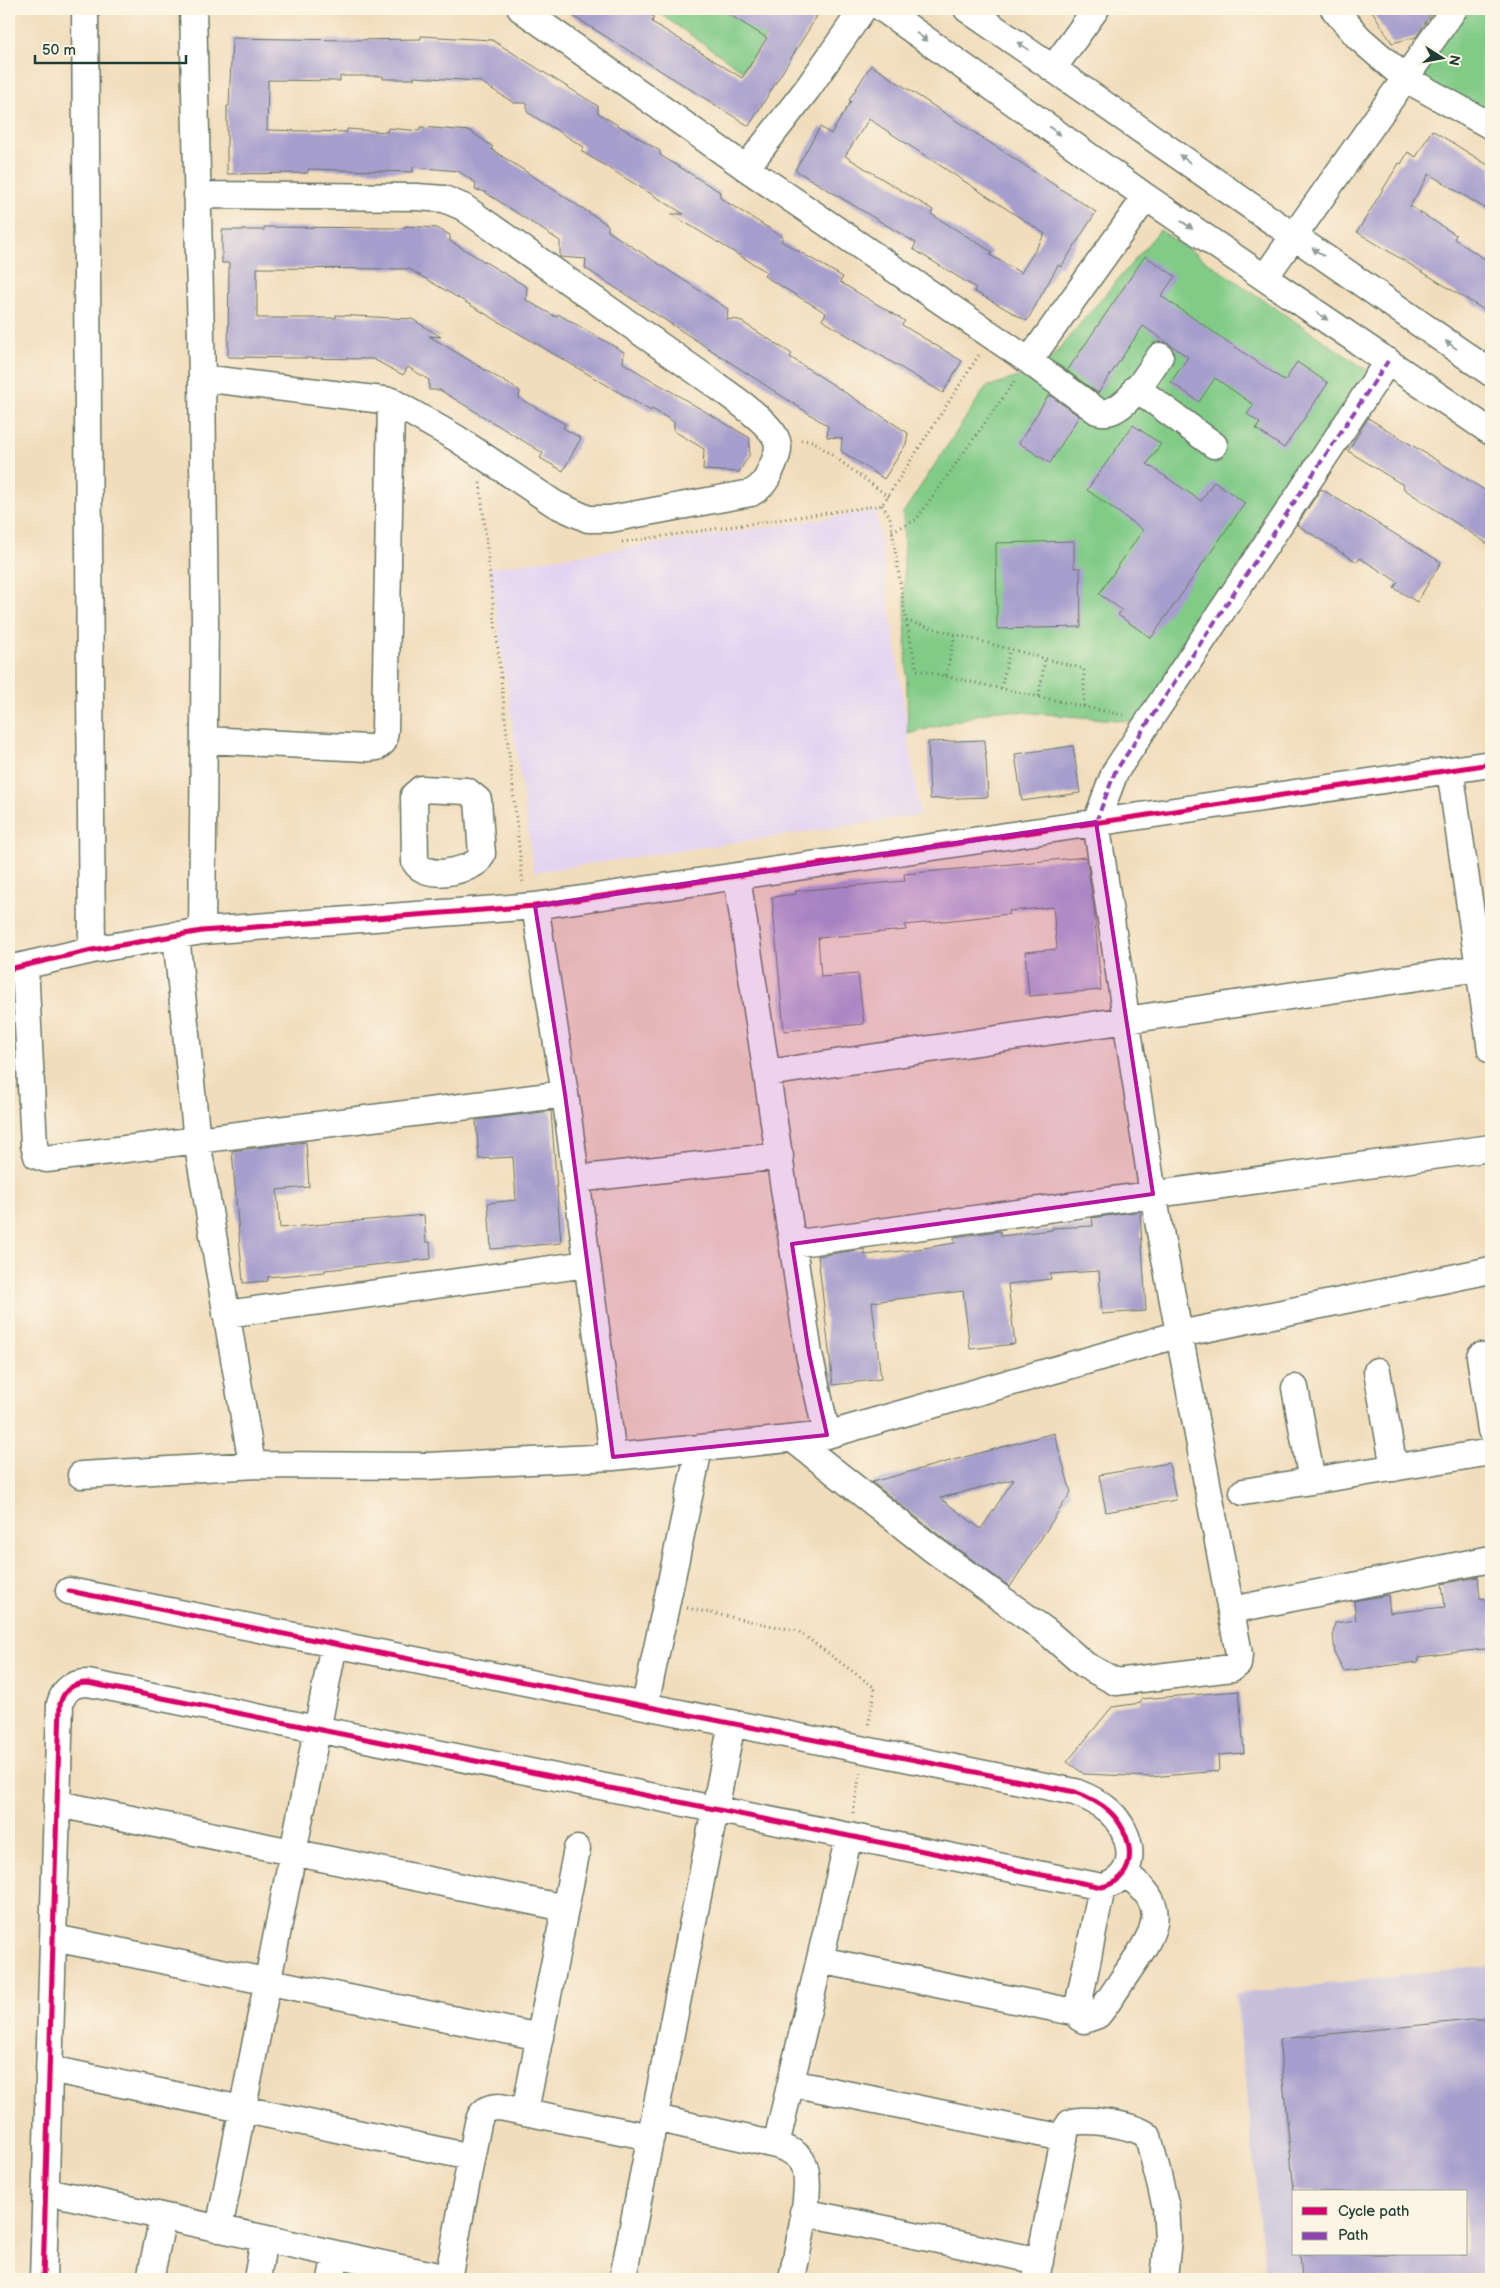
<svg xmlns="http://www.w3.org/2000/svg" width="1500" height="2288" viewBox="0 0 1500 2288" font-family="'Balsamiq Sans',sans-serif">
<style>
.built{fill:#e3d3f2}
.industrial{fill:#c6c0da;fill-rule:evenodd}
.green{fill:#81cb87;stroke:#50845e}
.building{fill:#a69ecc;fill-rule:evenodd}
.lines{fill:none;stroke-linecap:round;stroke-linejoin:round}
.minor-casing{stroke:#687564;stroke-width:29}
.path{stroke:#687564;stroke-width:3;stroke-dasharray:1 4;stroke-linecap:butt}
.minor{stroke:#fff;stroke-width:26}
.quiet{stroke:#8e44ad;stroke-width:4;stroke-dasharray:8 4;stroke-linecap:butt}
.cycleway-casing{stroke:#fcf5e5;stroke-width:8}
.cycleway{stroke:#d6006c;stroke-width:5}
.oneway{fill:#8f9e9a}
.marked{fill:#b5179e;fill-opacity:0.2;stroke:#b5179e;stroke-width:4;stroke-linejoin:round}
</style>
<rect width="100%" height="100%" fill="#fcf5e5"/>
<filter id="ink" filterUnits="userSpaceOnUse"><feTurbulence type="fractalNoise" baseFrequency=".02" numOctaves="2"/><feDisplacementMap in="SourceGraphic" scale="10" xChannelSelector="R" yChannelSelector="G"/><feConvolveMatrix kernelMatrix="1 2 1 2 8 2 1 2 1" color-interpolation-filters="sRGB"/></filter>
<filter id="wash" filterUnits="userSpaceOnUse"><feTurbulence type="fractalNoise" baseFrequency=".0096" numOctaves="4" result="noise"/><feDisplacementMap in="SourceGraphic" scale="20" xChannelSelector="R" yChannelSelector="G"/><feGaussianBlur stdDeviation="1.12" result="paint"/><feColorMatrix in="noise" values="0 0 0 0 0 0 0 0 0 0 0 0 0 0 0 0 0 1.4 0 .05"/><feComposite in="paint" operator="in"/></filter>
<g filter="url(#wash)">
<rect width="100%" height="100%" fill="#f1ddbc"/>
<path class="built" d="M 876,511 L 920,815 L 534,872 L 490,568 Z"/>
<path class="industrial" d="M 1491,1966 L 1491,2279 L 1266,2279 L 1236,1994 ZM 1294,2192 L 1466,2192 L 1466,2254 L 1294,2254 Z"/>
<path class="green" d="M 653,9 L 733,9 L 769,33 L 743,71 Z
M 1454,9 L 1491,9 L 1491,126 L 1406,79 Z
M 1160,230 L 1377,377 L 1141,722 L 996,710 L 908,734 L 903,513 L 986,387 L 1041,370 Z"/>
<g id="blocks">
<path class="building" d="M 562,9 L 641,9 L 654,17 L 652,22 L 742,78 L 767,38 L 720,9 L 805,9 L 817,16 L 749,126 Z
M 1371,9 L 1434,9 L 1416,37 L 1392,43 Z
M 421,36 L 492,40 L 598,106 L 598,113 L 660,151 L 660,155 L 720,192 L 720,198 L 783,237 L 781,241 L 843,277 L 840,282 L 905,321 L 902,325 L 962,361 L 943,393 L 822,320 L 826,313 L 764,276 L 767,272 L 671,214 L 684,214 L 581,151 L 584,147 L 527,112 L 527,103 L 514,103 L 479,81 L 414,77 L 414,79 L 383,79 L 383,76 L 340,76 L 340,81 L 268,80 L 267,130 L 347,132 L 347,129 L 387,132 L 388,128 L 420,131 L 420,127 L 470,131 L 493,147 L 491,149 L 608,225 L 608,231 L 728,309 L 727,319 L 739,320 L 792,354 L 790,357 L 908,433 L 906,444 L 884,479 L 841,451 L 842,438 L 827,437 L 828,426 L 585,268 L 586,259 L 560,257 L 560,241 L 483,191 L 475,190 L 476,183 L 458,171 L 413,167 L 413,172 L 308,169 L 308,173 L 227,174 L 227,106 L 229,106 L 232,38 L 347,40 L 421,39 Z
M 871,65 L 1096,212 L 1061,267 L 1058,265 L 1027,321 L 974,291 L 976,288 L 913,249 L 916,243 L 795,170 L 820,127 L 831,134 L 851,101 L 849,100 ZM 869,119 L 1045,234 L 1021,273 L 990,255 L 992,252 L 931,214 L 933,210 L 845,156 Z
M 1432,130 L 1491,167 L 1491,212 L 1429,174 L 1410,206 L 1456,235 L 1454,239 L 1491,263 L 1491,314 L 1357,232 L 1399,163 L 1401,164 L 1408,152 L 1416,157 Z
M 405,226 L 437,228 L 450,235 L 450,241 L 527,287 L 526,300 L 556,317 L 558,314 L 624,352 L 623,363 L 750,438 L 749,456 L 739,472 L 703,470 L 704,449 L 674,431 L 674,422 L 652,409 L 651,411 L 409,269 L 257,268 L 257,318 L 336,318 L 336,315 L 412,319 L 441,337 L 429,336 L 520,391 L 519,398 L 565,424 L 563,428 L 581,438 L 563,471 L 540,458 L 543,453 L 440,390 L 429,390 L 429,380 L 408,367 L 403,375 L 373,359 L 228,357 L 229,263 L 222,263 L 222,230 L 264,230 L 264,227 L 405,228 Z
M 1145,256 L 1175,276 L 1161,296 L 1285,381 L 1297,362 L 1328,383 L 1284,448 L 1256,429 L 1260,423 L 1247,414 L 1254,405 L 1215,378 L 1199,402 L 1171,382 L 1188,357 L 1143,326 L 1098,393 L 1067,371 Z
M 1048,396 L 1051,396 L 1079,416 L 1050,463 L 1019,443 Z
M 1368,418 L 1491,494 L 1491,546 L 1404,489 L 1403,485 L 1348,451 Z
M 1133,425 L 1161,444 L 1147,464 L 1201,501 L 1214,481 L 1245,503 L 1151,638 L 1118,615 L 1122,610 L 1099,594 L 1143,530 L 1087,490 Z
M 1321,489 L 1441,562 L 1417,602 L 1394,588 L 1398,582 L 1360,558 L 1357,562 L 1297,525 Z
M 1074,541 L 1074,568 L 1080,568 L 1081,627 L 997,629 L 996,543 Z
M 985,740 L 988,797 L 930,799 L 928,742 Z
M 1073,746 L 1080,793 L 1022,801 L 1015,754 Z
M 1086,857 L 1094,908 L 1101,990 L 1029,996 L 1025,952 L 1057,949 L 1053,907 L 1009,911 L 1010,914 L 905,925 L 906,930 L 818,938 L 821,977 L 858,974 L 864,1024 L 784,1031 L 772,897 L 796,894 L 795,891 L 905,881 L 904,874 Z
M 551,1111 L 561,1243 L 491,1249 L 488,1203 L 516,1200 L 513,1157 L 479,1159 L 476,1120 Z
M 306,1142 L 309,1187 L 277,1190 L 280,1228 L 424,1215 L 426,1242 L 430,1242 L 431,1259 L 325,1270 L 325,1272 L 268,1277 L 268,1281 L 243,1283 L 232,1151 Z
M 1140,1211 L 1146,1311 L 1102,1314 L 1099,1271 L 1050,1274 L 1051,1279 L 1008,1284 L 1015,1344 L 970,1349 L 963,1291 L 872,1302 L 881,1379 L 833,1385 L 818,1256 L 864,1249 L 865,1255 L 911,1250 L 955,1243 L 954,1237 L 1000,1231 L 1001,1236 L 1052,1230 L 1052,1228 L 1093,1226 L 1092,1218 Z
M 1054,1433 L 1071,1492 L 1010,1587 L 944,1539 L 872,1482 ZM 1014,1479 L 981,1529 L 940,1498 Z
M 1169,1463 L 1176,1500 L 1106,1512 L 1099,1475 Z
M 1478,1577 L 1480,1598 L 1491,1600 L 1491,1648 L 1419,1657 L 1418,1662 L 1344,1671 L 1335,1655 L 1333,1632 L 1335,1623 L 1356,1620 L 1354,1601 L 1388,1595 L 1390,1613 L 1445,1607 L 1442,1584 Z
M 1239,1691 L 1244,1753 L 1218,1755 L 1219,1771 L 1151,1777 L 1084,1774 L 1067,1762 L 1112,1707 L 1141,1703 L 1141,1699 Z
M 1491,2018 L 1491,2279 L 1302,2279 L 1300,2254 L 1466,2254 L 1466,2192 L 1294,2192 L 1279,2039 Z"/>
</g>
</g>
<g filter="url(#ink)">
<use href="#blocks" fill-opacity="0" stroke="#687564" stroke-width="1"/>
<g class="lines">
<defs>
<path id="minor" d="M 85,9 L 92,950
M 193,9 L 202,378 L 205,623 L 202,931
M 521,9 L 746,168 L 1029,361 L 1097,411 C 1123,420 1146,375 1160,356
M 883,9 L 1146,197 L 1491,432
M 967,9 L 1491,373
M 1334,9 L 1359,38 L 1406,79 L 1491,126
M 1054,67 L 1096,9
M 746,168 L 808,88 L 863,9
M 197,195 L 417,197 L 444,199 L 463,207 L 713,383 C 730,396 771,422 777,441 C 780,450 776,458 772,467 C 767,479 763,487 751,493 L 610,519 L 588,519 L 555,504 L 456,438 L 391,401 L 202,378
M 1265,277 L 1454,9
M 1029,361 L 1146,197
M 1136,388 L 1214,445
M 204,740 L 368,748 L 377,747 L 383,742 L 385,730 L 391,401
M 1450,770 L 1491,1050
M 421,789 L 467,791 L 478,800 L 482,854 L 478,861 C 464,872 426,880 415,862 L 414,795 Z
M 737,877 L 809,1354 L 827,1435
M 535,906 L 565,1094 L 613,1457
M 176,935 L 197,1141 L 251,1458 L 257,1465
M 25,966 L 34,1145 L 37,1156 L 46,1159 L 565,1094
M 9,969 L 92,950 L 202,931 L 535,906 L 1491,764
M 768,1073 L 1479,968
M 576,1179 L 780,1156
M 792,1244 L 1491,1148
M 226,1314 L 587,1264
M 1480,1356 L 1491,1430
M 1377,1371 L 1394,1468
M 1295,1388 L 1312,1481
M 793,1439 L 935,1551 L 1046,1631 L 1085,1665 L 1116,1682 L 1232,1668 L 1238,1664 L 1239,1654 L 1153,1194 L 1096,822 L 1115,772 L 1388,361
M 81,1475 L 257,1465 L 428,1466 L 613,1457 L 827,1435 L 1180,1334 L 1491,1270
M 1243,1492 L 1491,1452
M 1231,1610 L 1491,1559
M 645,1705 L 699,1449
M 58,1804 L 565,1908
M 1102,1887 L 1078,2007 L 1080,2018 L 1084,2020 L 1098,2015 C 1110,2000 1120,1983 1131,1967 C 1157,1929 1170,1904 1125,1874
M 54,1938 L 540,2037
M 820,1960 L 1078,2013
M 50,2069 L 471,2157
M 791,2083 L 1064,2138
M 525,2111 L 577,1849
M 655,2118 L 776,2145 C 786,2148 796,2152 802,2161 C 816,2181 796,2253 792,2279
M 776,2145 L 849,1836
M 46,2191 L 451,2279
M 803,2212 L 1040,2261
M 219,2229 L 334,1644
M 623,2277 L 732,1723
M 43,2279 L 60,1704 C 64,1689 73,1683 88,1683 L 1102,1887 C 1142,1877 1133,1833 1109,1811 C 1099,1802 1088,1797 1075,1792 L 69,1591
M 150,2279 L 163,2217
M 257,2279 L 264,2239
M 331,2279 L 336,2254
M 448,2279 L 478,2123 C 481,2111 488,2107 500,2107 L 651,2137
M 1036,2279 L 1066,2129 L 1070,2123 C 1084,2117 1136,2125 1148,2136 L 1166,2207 L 1168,2239 L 1164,2279"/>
</defs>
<use href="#minor" class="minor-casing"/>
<path class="path" d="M 801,440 L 813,441 L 889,497
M 480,483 L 523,884
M 882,505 L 890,517 L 906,621 L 917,670 L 1126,716
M 892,531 L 916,520 L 1016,379
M 622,542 L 882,505 L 979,355
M 906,621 L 1084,669 L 1084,707
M 946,675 L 955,634
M 1001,688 L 1010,649
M 1039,696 L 1045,659
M 687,1608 L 798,1631 L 875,1688 L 868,1727
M 853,1813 L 860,1773"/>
<use href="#minor" class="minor"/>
<path class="quiet" d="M 1096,822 L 1115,772 L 1388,361"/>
<defs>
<path id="cycleway" d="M 9,969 L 92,950 L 202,931 L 535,906 L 1491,764
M 43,2279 L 60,1704 C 64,1689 73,1683 88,1683 L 1102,1887 C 1142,1877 1133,1833 1109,1811 C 1099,1802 1088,1797 1075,1792 L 69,1591"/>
</defs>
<use href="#cycleway" class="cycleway-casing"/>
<use href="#cycleway" class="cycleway"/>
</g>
<defs><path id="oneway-solid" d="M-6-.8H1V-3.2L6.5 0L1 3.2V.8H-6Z" transform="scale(1.25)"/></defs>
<g class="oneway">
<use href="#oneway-solid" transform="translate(922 37) rotate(35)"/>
<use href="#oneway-solid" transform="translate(1023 46) rotate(-146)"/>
<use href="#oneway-solid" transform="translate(1055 131) rotate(36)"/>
<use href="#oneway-solid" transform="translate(1185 159) rotate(-145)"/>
<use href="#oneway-solid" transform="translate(1187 225) rotate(33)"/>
<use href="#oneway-solid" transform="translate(1318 252) rotate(-145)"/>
<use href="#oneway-solid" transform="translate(1322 316) rotate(35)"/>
<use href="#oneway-solid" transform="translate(1451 345) rotate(-145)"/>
</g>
</g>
<path class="marked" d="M 1096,822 L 1153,1194 L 792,1244 L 809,1354 L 827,1435 L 613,1457 L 565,1094 L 535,906 Z"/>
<rect width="1500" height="2288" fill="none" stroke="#fcf5e5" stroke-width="30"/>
<rect x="1292" y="2190" width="175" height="65" fill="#fcf5e5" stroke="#a4ab9e"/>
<rect x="1302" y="2207" width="25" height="8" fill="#d6006c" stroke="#a4ab9e"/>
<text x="1338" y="2216" font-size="15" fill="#1f3d34">Cycle path</text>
<rect x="1302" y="2232" width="25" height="8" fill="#8e44ad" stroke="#a4ab9e"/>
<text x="1338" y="2240" font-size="15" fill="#1f3d34">Path</text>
<g transform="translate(1442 58) rotate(101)" stroke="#fcf5e5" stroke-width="4" paint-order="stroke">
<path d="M0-4L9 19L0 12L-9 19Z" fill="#1f3d34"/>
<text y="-8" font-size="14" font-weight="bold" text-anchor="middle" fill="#1f3d34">N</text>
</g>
<path d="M35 55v8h151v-8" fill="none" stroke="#1f3d34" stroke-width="2.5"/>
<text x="42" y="55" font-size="15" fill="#1f3d34" stroke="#fcf5e5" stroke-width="4" paint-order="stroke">50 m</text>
</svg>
